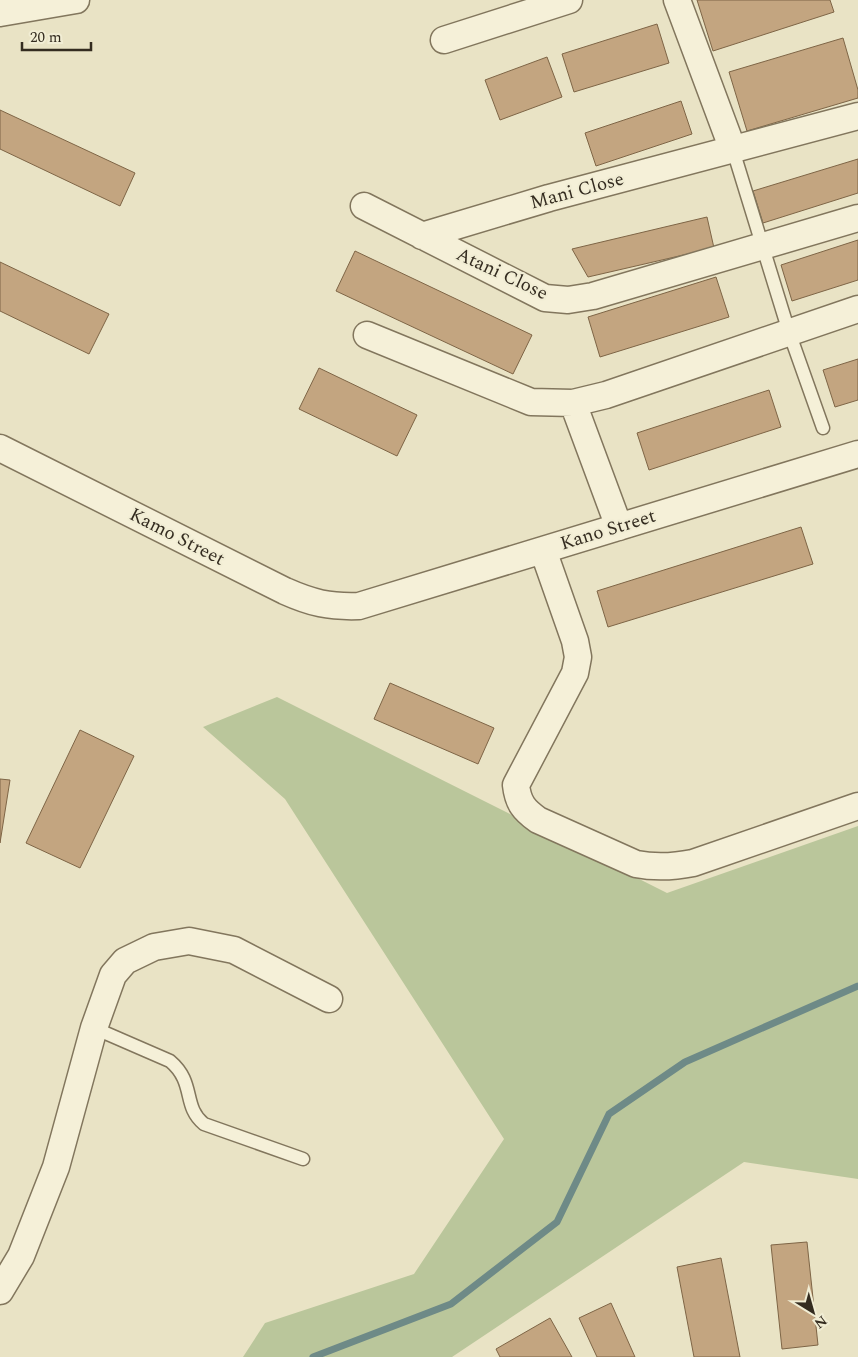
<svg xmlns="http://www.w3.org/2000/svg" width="858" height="1357" viewBox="0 0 858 1357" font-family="Spectral,serif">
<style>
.green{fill:#bac69b}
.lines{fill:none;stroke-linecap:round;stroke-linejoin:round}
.stream{stroke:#6e8a87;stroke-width:7}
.building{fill:#c3a580;stroke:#7e6546}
.service-casing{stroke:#82765d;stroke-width:15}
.minor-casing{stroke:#82765d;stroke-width:29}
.service{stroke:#f5f0d8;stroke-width:12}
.minor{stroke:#f5f0d8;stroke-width:26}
.labels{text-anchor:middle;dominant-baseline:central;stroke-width:4;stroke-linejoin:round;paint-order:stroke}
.street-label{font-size:19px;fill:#342c20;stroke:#f1edd4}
</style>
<rect width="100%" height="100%" fill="#e9e3c5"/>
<path class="green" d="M 277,697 L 667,893 L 858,826 L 858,1179 L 744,1162 L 452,1357 L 243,1357 L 265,1323 L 414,1274 L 504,1139 L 285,799 L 203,727 Z"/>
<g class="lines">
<path class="stream" d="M 313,1357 L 451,1304 L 557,1222 L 609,1114 L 685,1062 L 858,986"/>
</g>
<path class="building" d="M 697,0 L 830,0 L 834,12 L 713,51 Z
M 657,24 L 669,63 L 574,92 L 562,54 Z
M 843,38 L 858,90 L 858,98 L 747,131 L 729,72 Z
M 547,57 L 562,97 L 500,120 L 485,80 Z
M 681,101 L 692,134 L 596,166 L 585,133 Z
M 0,110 L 135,173 L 120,206 L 0,149 Z
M 858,159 L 858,193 L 763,223 L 753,191 Z
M 707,217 L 714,248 L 588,277 L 572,249 Z
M 858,240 L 858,280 L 792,301 L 781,265 Z
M 355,251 L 532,335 L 513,374 L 336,291 Z
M 0,262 L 109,314 L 89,354 L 0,311 Z
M 716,277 L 729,317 L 600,357 L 588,317 Z
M 858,359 L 858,400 L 835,407 L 823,370 Z
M 319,368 L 417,415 L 397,456 L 299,409 Z
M 769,390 L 781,427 L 649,470 L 637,433 Z
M 801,527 L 813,564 L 608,627 L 597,591 Z
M 390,683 L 494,728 L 478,764 L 374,719 Z
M 80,730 L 134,756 L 80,868 L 26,843 Z
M 0,779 L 10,780 L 0,843 Z
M 807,1242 L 818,1345 L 782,1349 L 771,1245 Z
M 721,1258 L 740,1357 L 694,1357 L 677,1267 Z
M 611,1303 L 635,1357 L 597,1357 L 579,1318 Z
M 550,1318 L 572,1357 L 500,1357 L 496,1349 Z"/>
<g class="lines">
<defs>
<path id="service" d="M 733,150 L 789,332 L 823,428
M 94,1028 L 170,1061 C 196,1083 182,1106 204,1124 L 303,1159"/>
<path id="minor" d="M 677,0 L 733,150
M 0,13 L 76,0
M 444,40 L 569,0
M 364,206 L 545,298 L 568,300 L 593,296 L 858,218
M 422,236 L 549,198 L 858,116
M 367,335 L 531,402 L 573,403 L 606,395 L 858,309
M 573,403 L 619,527
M 0,448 L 285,591 C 312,603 329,607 359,606 L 858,454
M 543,550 L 575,641 L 578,657 L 575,673 L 516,785 C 518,803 524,810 538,820 L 636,864 C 656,868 673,867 693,863 L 858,806
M 0,1291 L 21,1256 L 56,1167 L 94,1028 L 113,975 L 125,961 L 154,947 L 189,941 L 234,950 L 329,999"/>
</defs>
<use href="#service" class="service-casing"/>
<use href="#minor" class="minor-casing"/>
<use href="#service" class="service"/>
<use href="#minor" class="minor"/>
</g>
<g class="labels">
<g class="street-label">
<text transform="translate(577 191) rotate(-15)">Mani Close</text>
<text transform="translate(502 274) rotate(25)">Atani Close</text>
<text transform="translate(608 530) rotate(-17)">Kano Street</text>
<text transform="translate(177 537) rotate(27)">Kamo Street</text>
</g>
</g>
<g transform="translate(813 1312) rotate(143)" stroke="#f1edd4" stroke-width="4" paint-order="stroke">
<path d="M0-4L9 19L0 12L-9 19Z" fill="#342c20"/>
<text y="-8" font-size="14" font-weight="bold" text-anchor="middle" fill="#342c20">N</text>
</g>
<path d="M22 42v8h69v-8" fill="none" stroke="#342c20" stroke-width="2.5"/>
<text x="30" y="42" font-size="15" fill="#342c20" stroke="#f1edd4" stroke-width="4" paint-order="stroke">20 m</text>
</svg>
